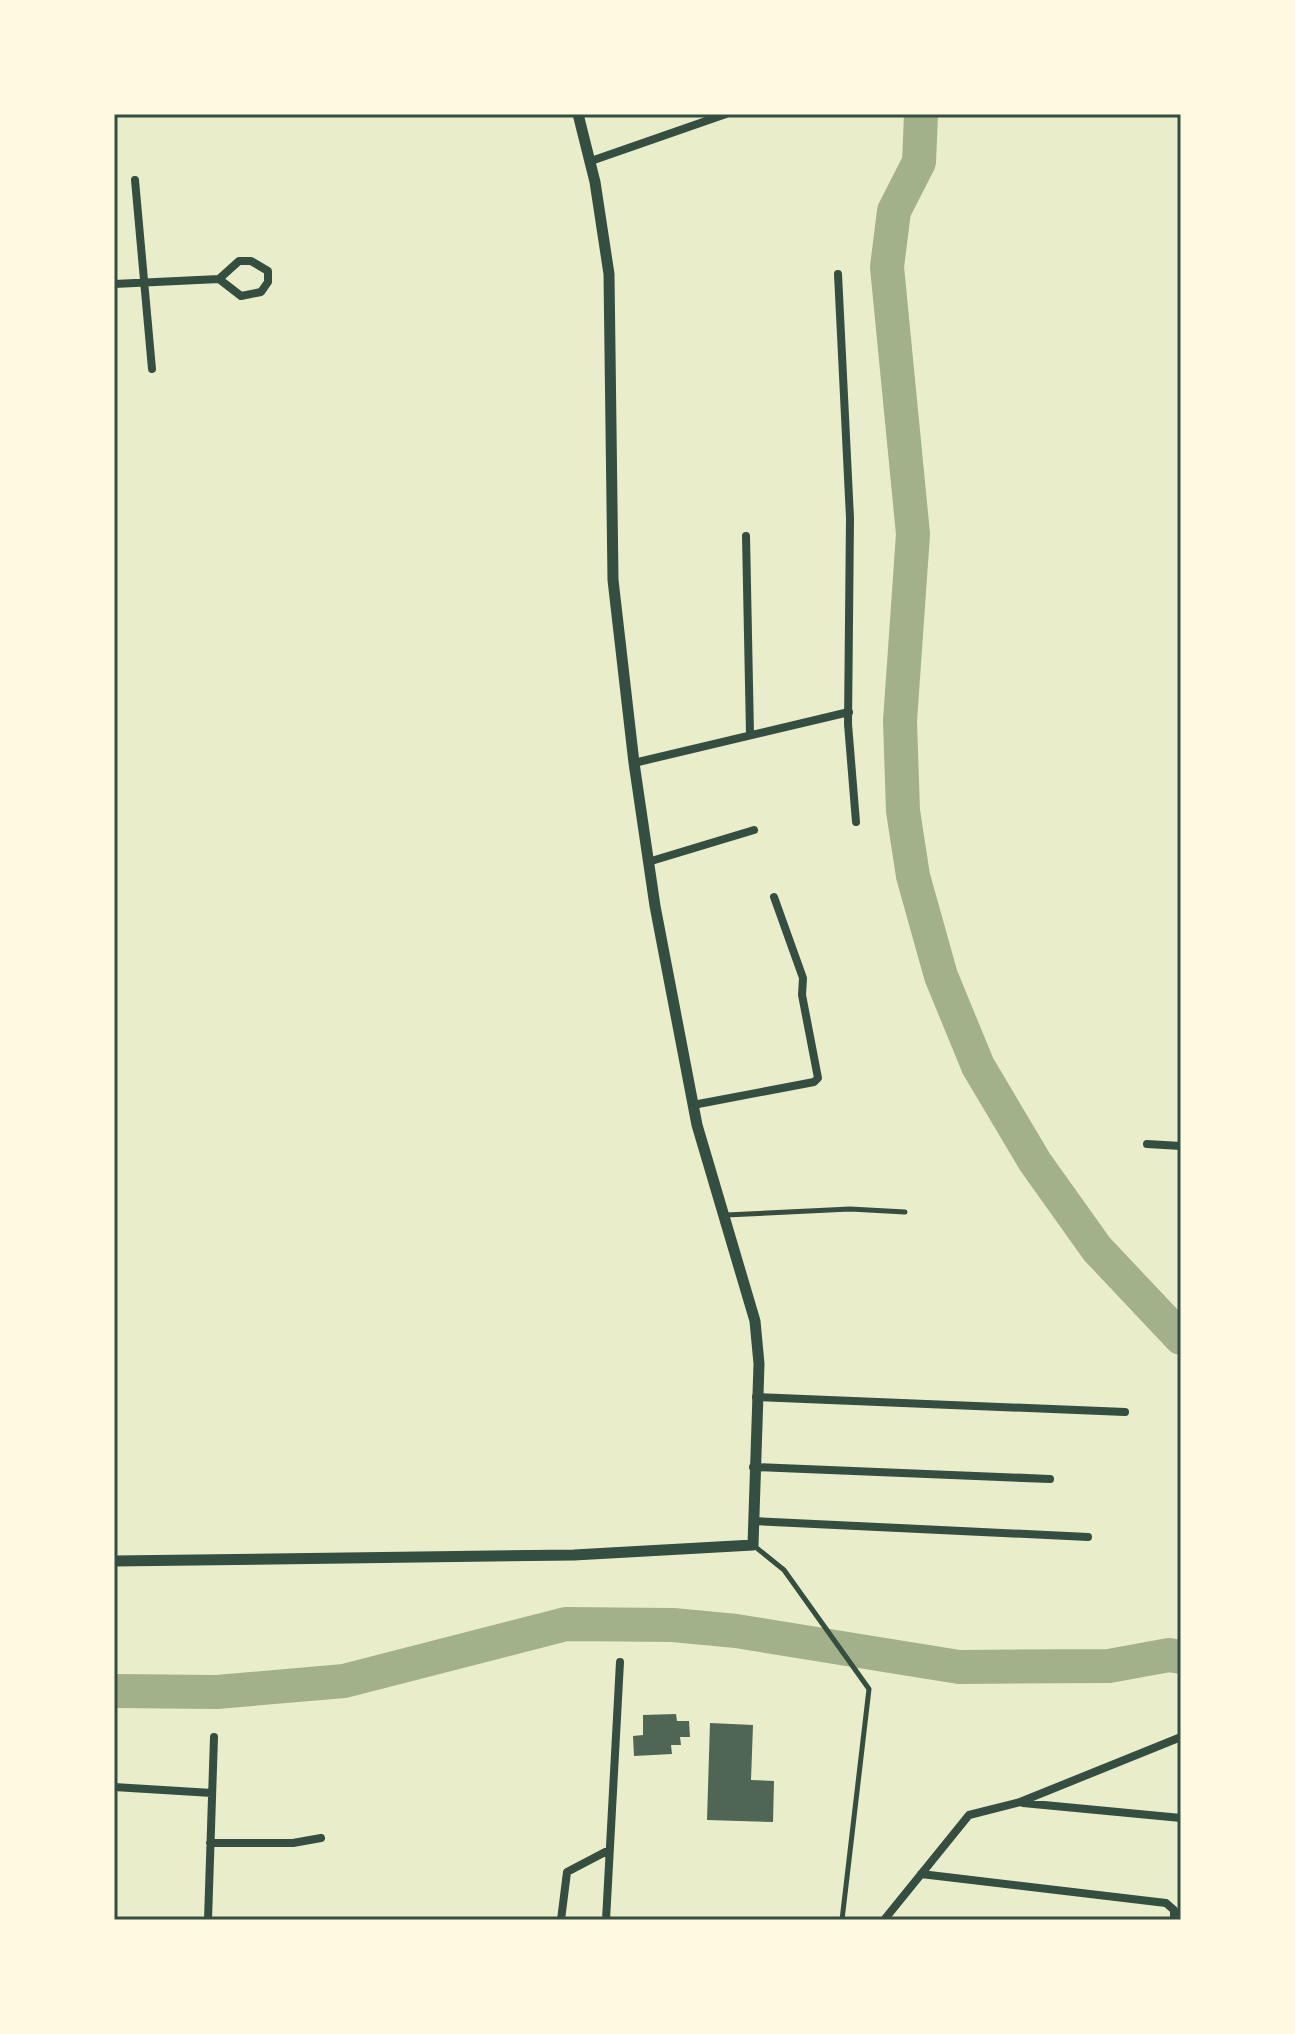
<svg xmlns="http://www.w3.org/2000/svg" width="1295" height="2034" viewBox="0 0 1295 2034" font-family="'Fira Sans Condensed',sans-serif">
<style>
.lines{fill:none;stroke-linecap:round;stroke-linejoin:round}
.river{stroke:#a3b18a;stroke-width:34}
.building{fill:#4f6655}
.service{stroke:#344e41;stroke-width:5}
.minor{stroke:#344e41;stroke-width:8}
.tertiary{stroke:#344e41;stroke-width:11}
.neatline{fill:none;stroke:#344e41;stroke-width:3}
</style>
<rect width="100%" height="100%" fill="#e9edc9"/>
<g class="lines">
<path class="river" d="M 921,114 L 919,162 L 894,211 L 887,267 L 913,534 L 900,721 L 903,811 L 913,876 L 941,976 L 978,1066 L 1035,1162 L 1097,1249 L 1181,1338
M 114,1691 L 217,1692 L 344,1681 L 566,1624 L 673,1625 L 736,1631 L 959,1667 L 1109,1666 L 1169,1655 L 1181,1657"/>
</g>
<path class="building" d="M 676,1714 L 677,1721 L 689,1721 L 690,1737 L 680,1737 L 681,1745 L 671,1745 L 672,1754 L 634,1756 L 633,1736 L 643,1735 L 643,1715 Z
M 710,1723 L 753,1725 L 751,1780 L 774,1781 L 773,1822 L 707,1820 Z"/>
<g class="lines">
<path class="service" d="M 726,1215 L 850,1209 L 905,1212
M 753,1545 L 784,1570 L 869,1689 L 842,1920"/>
<path class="minor" d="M 591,161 L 726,114
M 135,180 L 152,369
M 838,274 L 850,518 L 848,724 L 856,822
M 114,284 L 219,279 L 239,261 L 251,261 L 268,271 L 268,282 L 261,292 L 241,296 L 219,279
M 746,536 L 750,734
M 634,763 L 849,712
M 648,862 L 754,830
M 693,1105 L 814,1082 L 818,1078 L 802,995 L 803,978 L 774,897
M 1147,1144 L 1181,1146
M 756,1397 L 1125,1412
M 753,1467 L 1050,1479
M 753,1521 L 1088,1537
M 114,1787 L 212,1793
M 1023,1803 L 1181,1818
M 210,1843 L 293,1843 L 321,1838
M 921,1874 L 1166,1903 L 1174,1910 L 1174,1920
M 208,1920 L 214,1737
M 561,1920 L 567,1872 L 609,1850
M 606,1920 L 620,1662
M 884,1920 L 969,1815 L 1020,1802 L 1181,1737"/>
<path class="tertiary" d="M 114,1561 L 574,1555 L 753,1545 L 759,1364 L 755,1321 L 697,1125 L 655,906 L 634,763 L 613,580 L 609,274 L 595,182 L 578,114"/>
</g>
<rect width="1295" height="2034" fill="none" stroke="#fefae0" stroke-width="232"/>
<rect x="116" y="116" width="1063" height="1802" class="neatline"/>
</svg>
